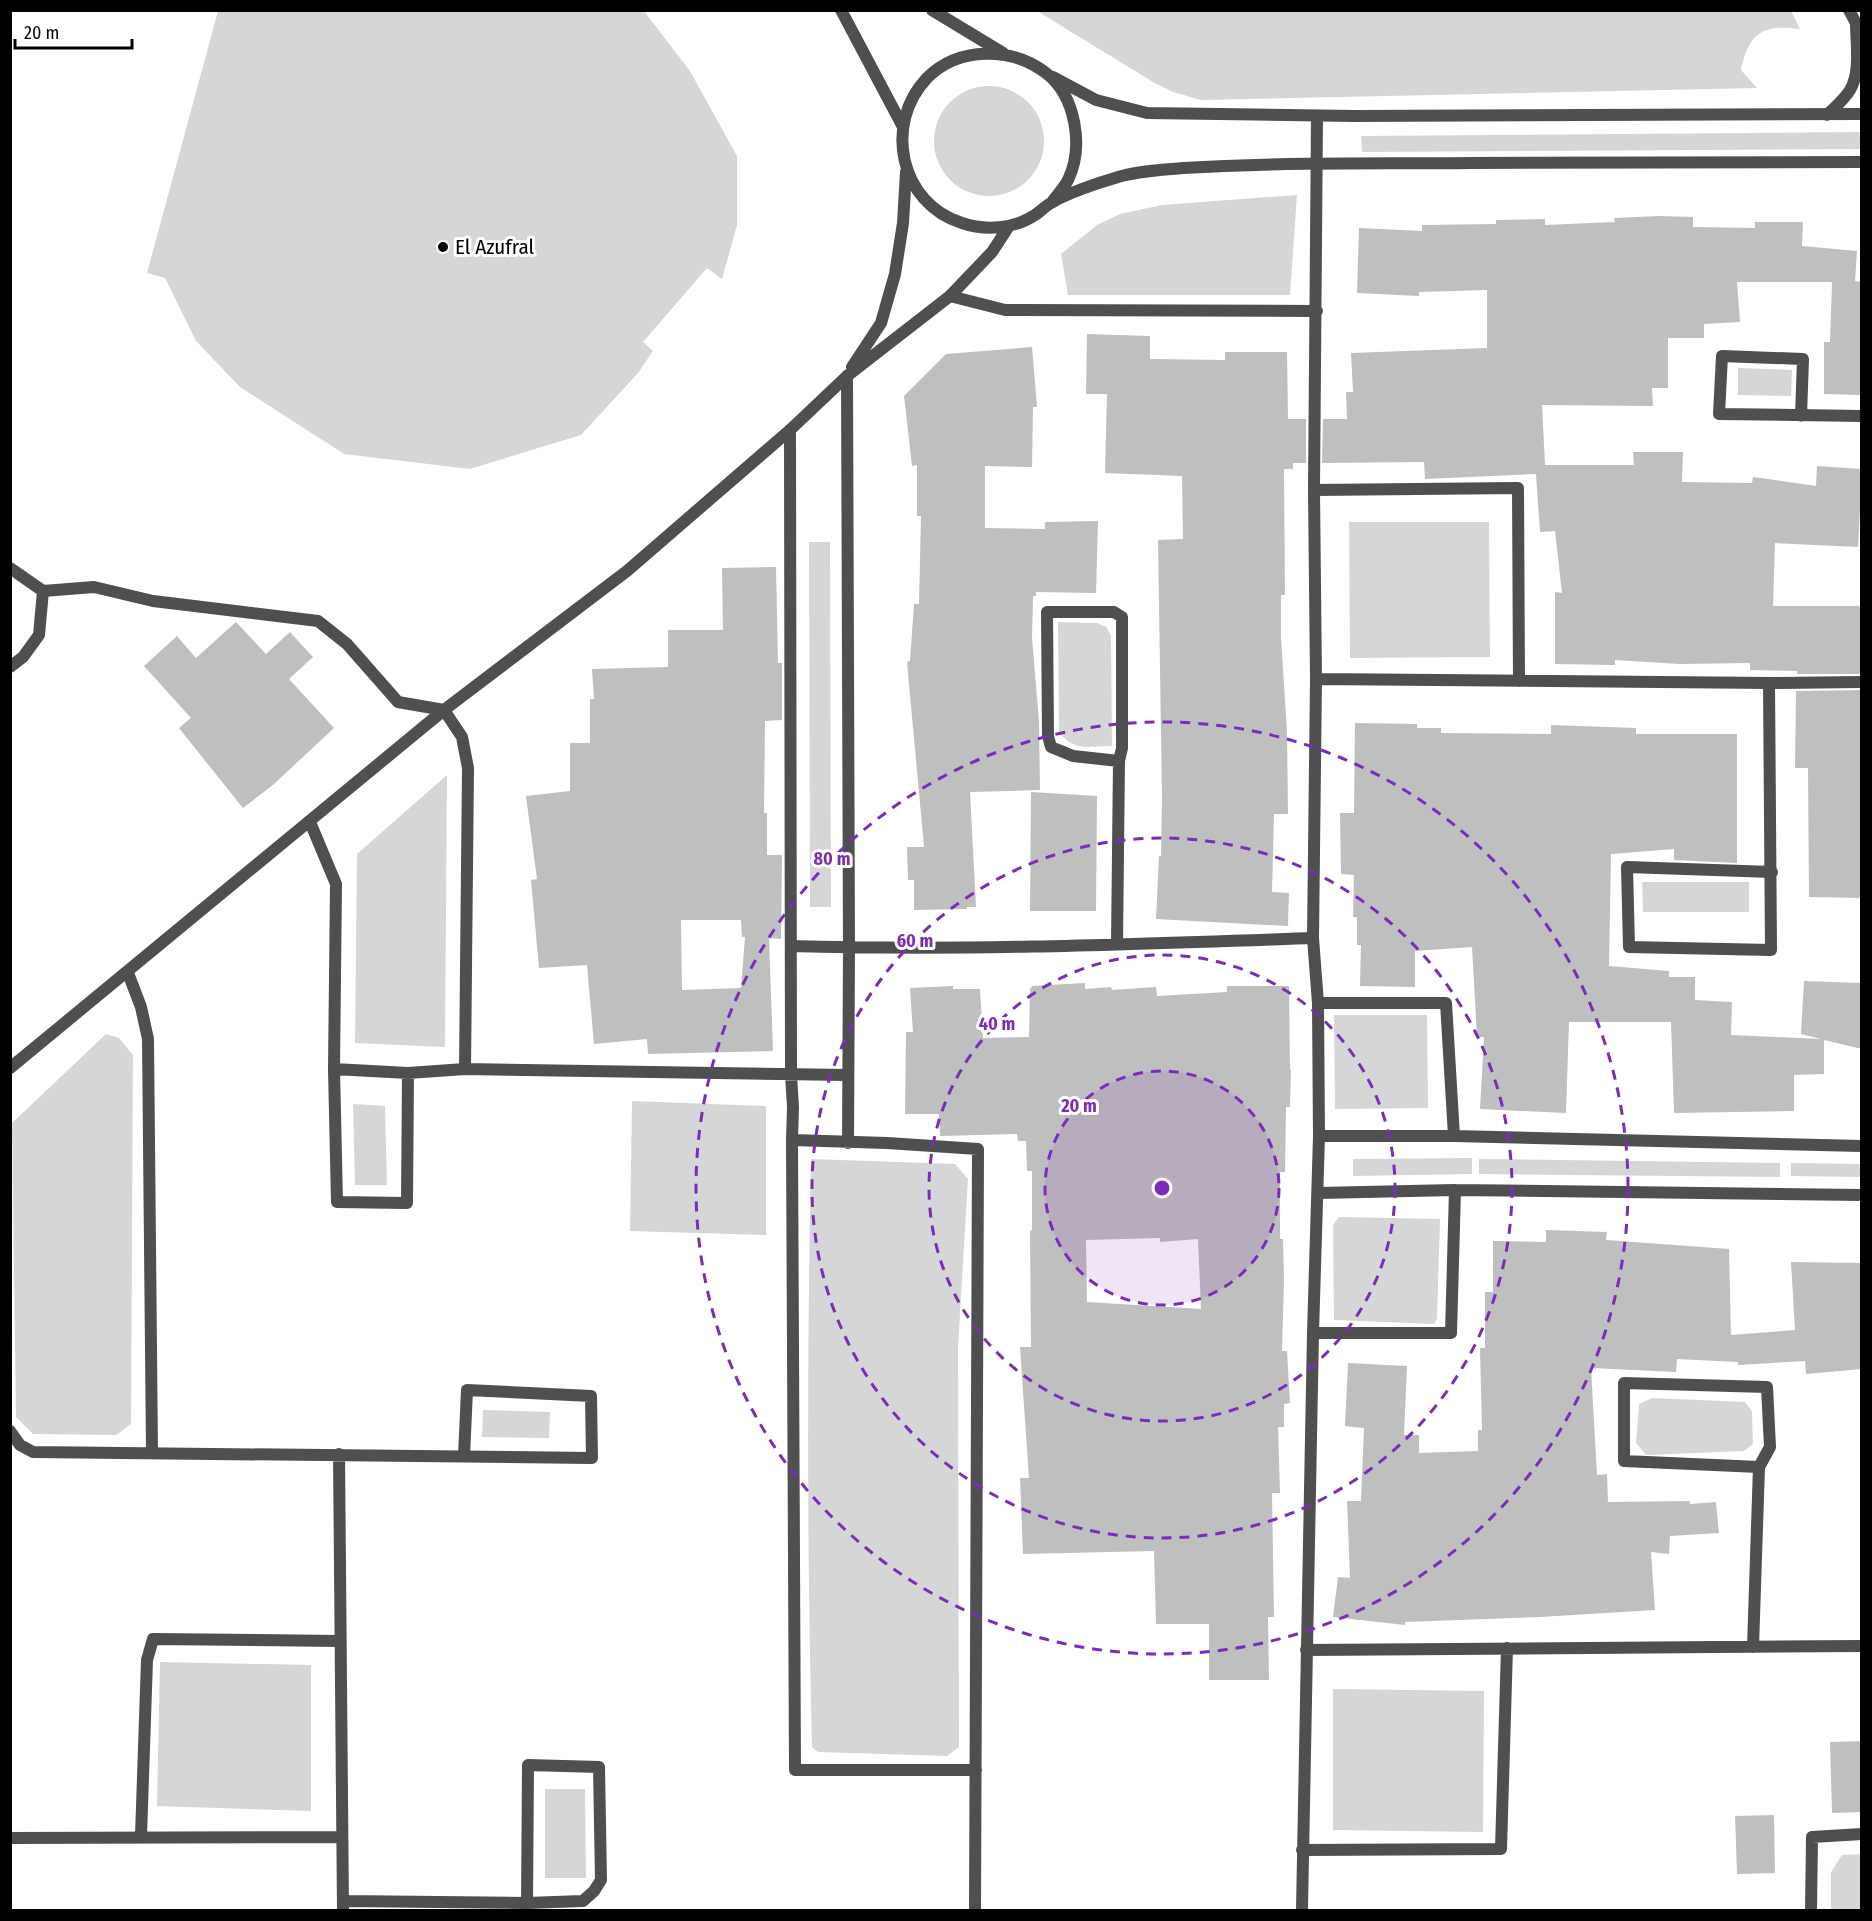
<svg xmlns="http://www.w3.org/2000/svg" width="1872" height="1921" viewBox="0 0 1872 1921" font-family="'Fira Sans Condensed',sans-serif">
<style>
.green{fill:#d6d6d6}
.building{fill:#bfbfbf;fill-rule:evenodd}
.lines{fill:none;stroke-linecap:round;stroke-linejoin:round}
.service{stroke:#4f4f4f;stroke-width:12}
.minor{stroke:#4f4f4f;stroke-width:12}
.tertiary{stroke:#4f4f4f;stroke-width:12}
.ring{fill:none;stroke:#7b2cbf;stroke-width:3;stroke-dasharray:10 8}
.poi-dot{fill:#000;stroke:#fff;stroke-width:2}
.labels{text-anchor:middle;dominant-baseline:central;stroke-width:6;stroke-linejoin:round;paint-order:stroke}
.poi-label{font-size:21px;fill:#000;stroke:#fff;text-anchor:start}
.centre{fill:#7b2cbf;stroke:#fff;stroke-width:3}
.ring-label{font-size:18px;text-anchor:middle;font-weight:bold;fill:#7b2cbf;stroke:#fff;stroke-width:6;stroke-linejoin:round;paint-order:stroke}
</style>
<rect width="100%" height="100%" fill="#fff"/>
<path class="green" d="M 218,11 L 644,11 L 690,71 L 737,156 L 737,225 L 722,279 L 707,268 L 643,342 L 653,351 L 638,373 L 581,435 L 470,469 L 344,454 L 240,387 L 196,341 L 165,278 L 147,273 Z
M 1791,11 L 1800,29 C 1762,24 1749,33 1741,70 L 1757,88 L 1201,100 L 1173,92 L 1153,82 L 1037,11 Z
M934 141a55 55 0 1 1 110 0a55 55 0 1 1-110 0Z
M 1861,132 L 1861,149 L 1362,152 L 1361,136 Z
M 1297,195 L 1290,295 L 1068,295 L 1061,254 L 1097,225 L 1120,214 L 1162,205 Z
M 1738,368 L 1792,370 L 1791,396 L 1738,395 Z
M 1349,522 L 1489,522 L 1490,657 L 1350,658 Z
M 809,542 L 830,542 L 831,907 L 810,907 Z
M 1058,622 L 1097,623 L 1106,627 L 1111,635 L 1112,746 C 1090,746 1073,752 1059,732 Z
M 447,775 L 445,1047 L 355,1043 L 357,854 Z
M 1642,882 L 1749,882 L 1749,912 L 1643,912 Z
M 1334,1015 L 1427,1015 L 1428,1108 L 1335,1109 Z
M 106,1034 L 119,1038 L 133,1055 L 131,1424 L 116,1435 L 33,1434 L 16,1417 L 12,1123 Z
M 632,1101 L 766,1106 L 766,1235 L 630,1231 Z
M 353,1104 L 385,1106 L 387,1185 L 355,1185 Z
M 1472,1158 L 1472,1174 L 1353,1176 L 1353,1159 Z
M 811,1159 L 955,1164 L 968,1179 L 958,1348 L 959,1747 L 947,1756 L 818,1752 L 812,1747 C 807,1551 807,1355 811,1159 Z
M 1479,1159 L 1780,1163 L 1780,1177 L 1479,1174 Z
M 1791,1163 L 1861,1164 L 1861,1177 L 1791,1176 Z
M 1339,1217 L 1440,1219 L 1437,1319 L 1434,1324 L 1334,1320 L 1333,1225 Z
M 1652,1398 L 1745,1402 L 1752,1411 L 1753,1444 L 1744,1451 L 1646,1455 L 1636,1443 L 1639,1404 Z
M 483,1410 L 550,1412 L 549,1438 L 482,1437 Z
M 160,1662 L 311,1665 L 311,1811 L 157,1806 Z
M 1333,1689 L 1484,1691 L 1483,1832 L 1333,1830 Z
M 545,1789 L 585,1789 L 586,1878 L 545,1878 Z
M 1861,1854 L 1861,1910 L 1831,1910 L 1831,1872 L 1842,1855 Z"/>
<path class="building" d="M 1659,216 L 1693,217 L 1693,227 L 1755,228 L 1755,222 L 1803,222 L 1802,246 L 1857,251 L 1855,281 L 1862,282 L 1862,395 L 1824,394 L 1824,342 L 1830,342 L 1832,282 L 1737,282 L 1740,322 L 1704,324 L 1704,338 L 1668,338 L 1668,388 L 1652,388 L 1653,406 L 1542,405 L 1545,465 L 1634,465 L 1633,452 L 1683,452 L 1682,482 L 1752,483 L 1753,477 L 1816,486 L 1817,466 L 1862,469 L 1858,547 L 1775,543 L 1773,606 L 1862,606 L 1862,674 L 1797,674 L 1797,671 L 1750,670 L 1750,663 L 1680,664 L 1615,660 L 1615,665 L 1555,664 L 1555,592 L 1562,593 L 1555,531 L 1540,532 L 1536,474 L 1425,479 L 1424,462 L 1322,463 L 1323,419 L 1347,419 L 1346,392 L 1353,392 L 1351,353 L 1487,348 L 1487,290 L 1419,292 L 1419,296 L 1357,293 L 1359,228 L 1422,231 L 1422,225 L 1496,224 L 1496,220 L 1545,219 L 1545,225 L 1615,222 L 1614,218 Z
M 1087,334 L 1150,336 L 1150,359 L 1225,360 L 1225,352 L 1287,352 L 1288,419 L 1306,419 L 1306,463 L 1293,463 L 1293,469 L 1284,469 L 1285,595 L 1281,595 L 1281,638 L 1287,731 L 1288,814 L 1274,814 L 1272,892 L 1289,893 L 1288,926 L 1156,919 L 1159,856 L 1161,856 L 1162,798 L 1158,540 L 1183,539 L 1182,476 L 1105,473 L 1107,394 L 1086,394 Z
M 1032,347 L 1037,407 L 1033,407 L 1032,467 L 985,466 L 985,528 L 1045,529 L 1045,522 L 1098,521 L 1096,593 L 1036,592 L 1036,596 L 1033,596 L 1032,638 L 1039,721 L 1040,790 L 970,792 L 976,907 L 967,907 L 967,909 L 914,910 L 914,880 L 908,880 L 907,847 L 924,847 L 907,662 L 910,661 L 914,604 L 919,604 L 921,516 L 917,516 L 917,465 L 912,466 L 904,396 L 946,354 Z
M 776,567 L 778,663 L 782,663 L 782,720 L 765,721 L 764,813 L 767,813 L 767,855 L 782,855 L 781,939 L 769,938 L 773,1051 L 648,1054 L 647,1039 L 594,1044 L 587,965 L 539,968 L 531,880 L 537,879 L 526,796 L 570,791 L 570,743 L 590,743 L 590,699 L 594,699 L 592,669 L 668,667 L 668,630 L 723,630 L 722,568 ZM 681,920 L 741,920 L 742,937 L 745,937 L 741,988 L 682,990 Z
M 236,622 L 266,654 L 290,632 L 313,657 L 289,679 L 334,728 L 274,784 L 243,808 L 179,728 L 191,718 L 144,666 L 177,636 L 196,658 Z
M 1862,690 L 1862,898 L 1809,897 L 1808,768 L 1795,768 L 1796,691 Z
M 1355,723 L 1417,724 L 1417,728 L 1441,728 L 1441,733 L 1551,734 L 1551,725 L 1636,728 L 1636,734 L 1737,734 L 1737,863 L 1674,860 L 1674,849 L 1611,854 L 1609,966 L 1669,971 L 1669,977 L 1695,977 L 1695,1000 L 1732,1002 L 1731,1035 L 1821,1039 L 1801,1034 L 1804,981 L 1862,983 L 1862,1049 L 1824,1040 L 1824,1074 L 1794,1075 L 1794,1111 L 1674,1113 L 1671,1022 L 1569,1022 L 1566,1113 L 1480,1109 L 1484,1037 L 1477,1037 L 1472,947 L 1415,951 L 1415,987 L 1360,986 L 1361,945 L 1357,945 L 1357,917 L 1353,917 L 1354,875 L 1341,874 L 1340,813 L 1354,813 Z
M 1031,792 L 1097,796 L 1096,911 L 1030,911 Z
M 1085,983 L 1085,989 L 1111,987 L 1112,990 L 1156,987 L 1157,996 L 1227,992 L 1227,986 L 1289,986 L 1290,1070 L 1291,1070 L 1290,1107 L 1286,1107 L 1285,1172 L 1280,1172 L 1280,1239 L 1283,1239 L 1284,1280 L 1282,1351 L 1287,1351 L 1290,1403 L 1284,1404 L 1284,1427 L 1278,1427 L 1280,1493 L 1272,1493 L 1274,1617 L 1268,1617 L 1269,1680 L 1209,1680 L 1209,1624 L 1156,1624 L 1154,1551 L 1023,1554 L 1020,1478 L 1029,1478 L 1020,1347 L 1031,1347 L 1030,1231 L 1032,1230 L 1032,1171 L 1027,1171 L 1026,1141 L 1018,1141 L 1017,1134 L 940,1136 L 939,1114 L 905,1114 L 906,1032 L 913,1032 L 910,988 L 953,986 L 953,989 L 980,989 L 983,1038 L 1029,1037 L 1030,988 L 1032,988 L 1031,986 ZM 1160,1238 L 1160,1242 L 1198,1239 L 1201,1309 L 1087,1302 L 1086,1240 Z
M 1546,1230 L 1607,1232 L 1606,1240 L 1729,1249 L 1731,1335 L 1795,1330 L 1791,1262 L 1862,1263 L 1862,1369 L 1806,1374 L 1805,1361 L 1738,1365 L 1738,1362 L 1677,1359 L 1676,1372 L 1591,1368 L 1597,1475 L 1607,1474 L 1608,1502 L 1690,1501 L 1690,1504 L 1716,1502 L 1719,1533 L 1670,1536 L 1669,1554 L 1651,1552 L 1655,1610 L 1540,1617 L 1405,1622 L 1405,1625 L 1333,1617 L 1338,1577 L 1350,1578 L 1347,1501 L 1361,1501 L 1364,1428 L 1345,1426 L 1348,1363 L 1407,1366 L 1404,1435 L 1419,1435 L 1419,1453 L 1478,1451 L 1478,1430 L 1482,1430 L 1480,1348 L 1485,1348 L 1485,1292 L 1493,1292 L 1493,1241 L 1546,1242 Z
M 1862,1741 L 1862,1812 L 1832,1813 L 1830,1742 Z
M 1774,1815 L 1775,1873 L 1737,1874 L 1735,1816 Z"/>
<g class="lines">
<path class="service" d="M 10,568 L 43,591 L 94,587 L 153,601 L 318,621 L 347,644 L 398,702 L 444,710
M 10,667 L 23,657 L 39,635 L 43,591"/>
<path class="minor" d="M 950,296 L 1005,310 L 1317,311
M 847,376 L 849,948 L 848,1143
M 1801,416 L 1803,359 L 1722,356 L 1719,414 L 1862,416
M 790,430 L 791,1075 L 793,1107 L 792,1140 L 795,1770 L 976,1770
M 1314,490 L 1518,488 L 1519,681
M 1316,679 L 1769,683 L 1862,682
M 1769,683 L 1771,950 L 1629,947 L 1627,867 L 1772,872
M 444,710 L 462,737 L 468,768 L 465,1069
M 310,822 L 336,884 L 334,1069 L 337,1202 L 407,1203 L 408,1073
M 1117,944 L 1119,761 L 1122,748 L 1122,617 L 1114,612 L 1047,612 L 1048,736 L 1051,747 L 1073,756 L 1119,761
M 791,946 C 965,951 1139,944 1313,938
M 128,973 L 141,1007 L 148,1039 L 152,1452
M 1318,1003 L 1446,1003 L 1454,1136
M 334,1069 L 408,1073 L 465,1069 L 847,1075
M 1319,1136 L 1454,1136 L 1862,1146
M 792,1140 L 887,1143 L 978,1149 L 975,1910
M 1318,1193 L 1455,1190 L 1862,1195
M 1313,1333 L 1451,1333 L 1455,1190
M 10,1431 L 20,1445 L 33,1452 L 592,1458 L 591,1396 L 467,1390 L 464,1456
M 339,1454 L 343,1910
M 1753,1647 L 1759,1467 L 1770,1447 L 1767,1387 L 1624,1383 L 1624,1461 L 1759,1467
M 1306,1650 L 1862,1646
M 141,1836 L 147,1660 L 153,1639 L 340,1641
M 10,1838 L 341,1837
M 1302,1850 L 1501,1849 L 1507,1648
M 343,1901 L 527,1903 L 583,1901 L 594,1891 L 601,1880 L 599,1767 L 528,1765 L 527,1903
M 1302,1910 L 1313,1333 L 1319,1136 L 1318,1003 L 1313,938 L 1316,679 L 1314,490 L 1317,116
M 1811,1910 L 1812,1837 L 1862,1834"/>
<path class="tertiary" d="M 841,10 L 903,127
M 932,10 L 1003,53
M 1849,10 L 1859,29
M 1053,77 L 1096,100 L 1147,113 L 1353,116 L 1862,114
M 1827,115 C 1835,107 1844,100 1850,90 C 1861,72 1856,43 1856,23
M 1052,202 C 1057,195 1064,188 1068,180 C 1084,147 1076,96 1046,73 C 1012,47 959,46 927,78 C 883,124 900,204 962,223 C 985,231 1014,229 1035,215 C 1040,212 1045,206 1051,203 C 1066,194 1097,183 1115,178 C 1135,171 1161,170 1183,168 C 1278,162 1375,164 1471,163 C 1601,163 1731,163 1862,162
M 852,367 L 881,323 L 895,274 L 903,223 L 906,172
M 10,1068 L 444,710 L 627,571 L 790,430 L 847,376 L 950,296 L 992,252 L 1009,226"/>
</g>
<circle cx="1162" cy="1188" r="117" fill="#7b2cbf" fill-opacity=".12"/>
<g class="ring">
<circle cx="1162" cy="1188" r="117"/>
<circle cx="1162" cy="1188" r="233"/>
<circle cx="1162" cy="1188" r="350"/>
<circle cx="1162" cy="1188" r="466"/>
</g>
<circle class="poi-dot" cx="443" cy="247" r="6"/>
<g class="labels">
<g class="poi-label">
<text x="455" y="247">El Azufral</text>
</g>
</g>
<circle cx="1162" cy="1188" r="9" class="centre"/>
<g class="ring-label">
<text x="832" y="865">80 m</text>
<text x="915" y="947">60 m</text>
<text x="997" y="1030">40 m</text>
<text x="1079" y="1112">20 m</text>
</g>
<rect width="1872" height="1921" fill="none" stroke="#000000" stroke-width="24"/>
<path d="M15 39v9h117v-9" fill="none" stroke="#000000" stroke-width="3"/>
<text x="24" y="39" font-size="18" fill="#000000" stroke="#ffffff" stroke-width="4.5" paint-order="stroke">20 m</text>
</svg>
